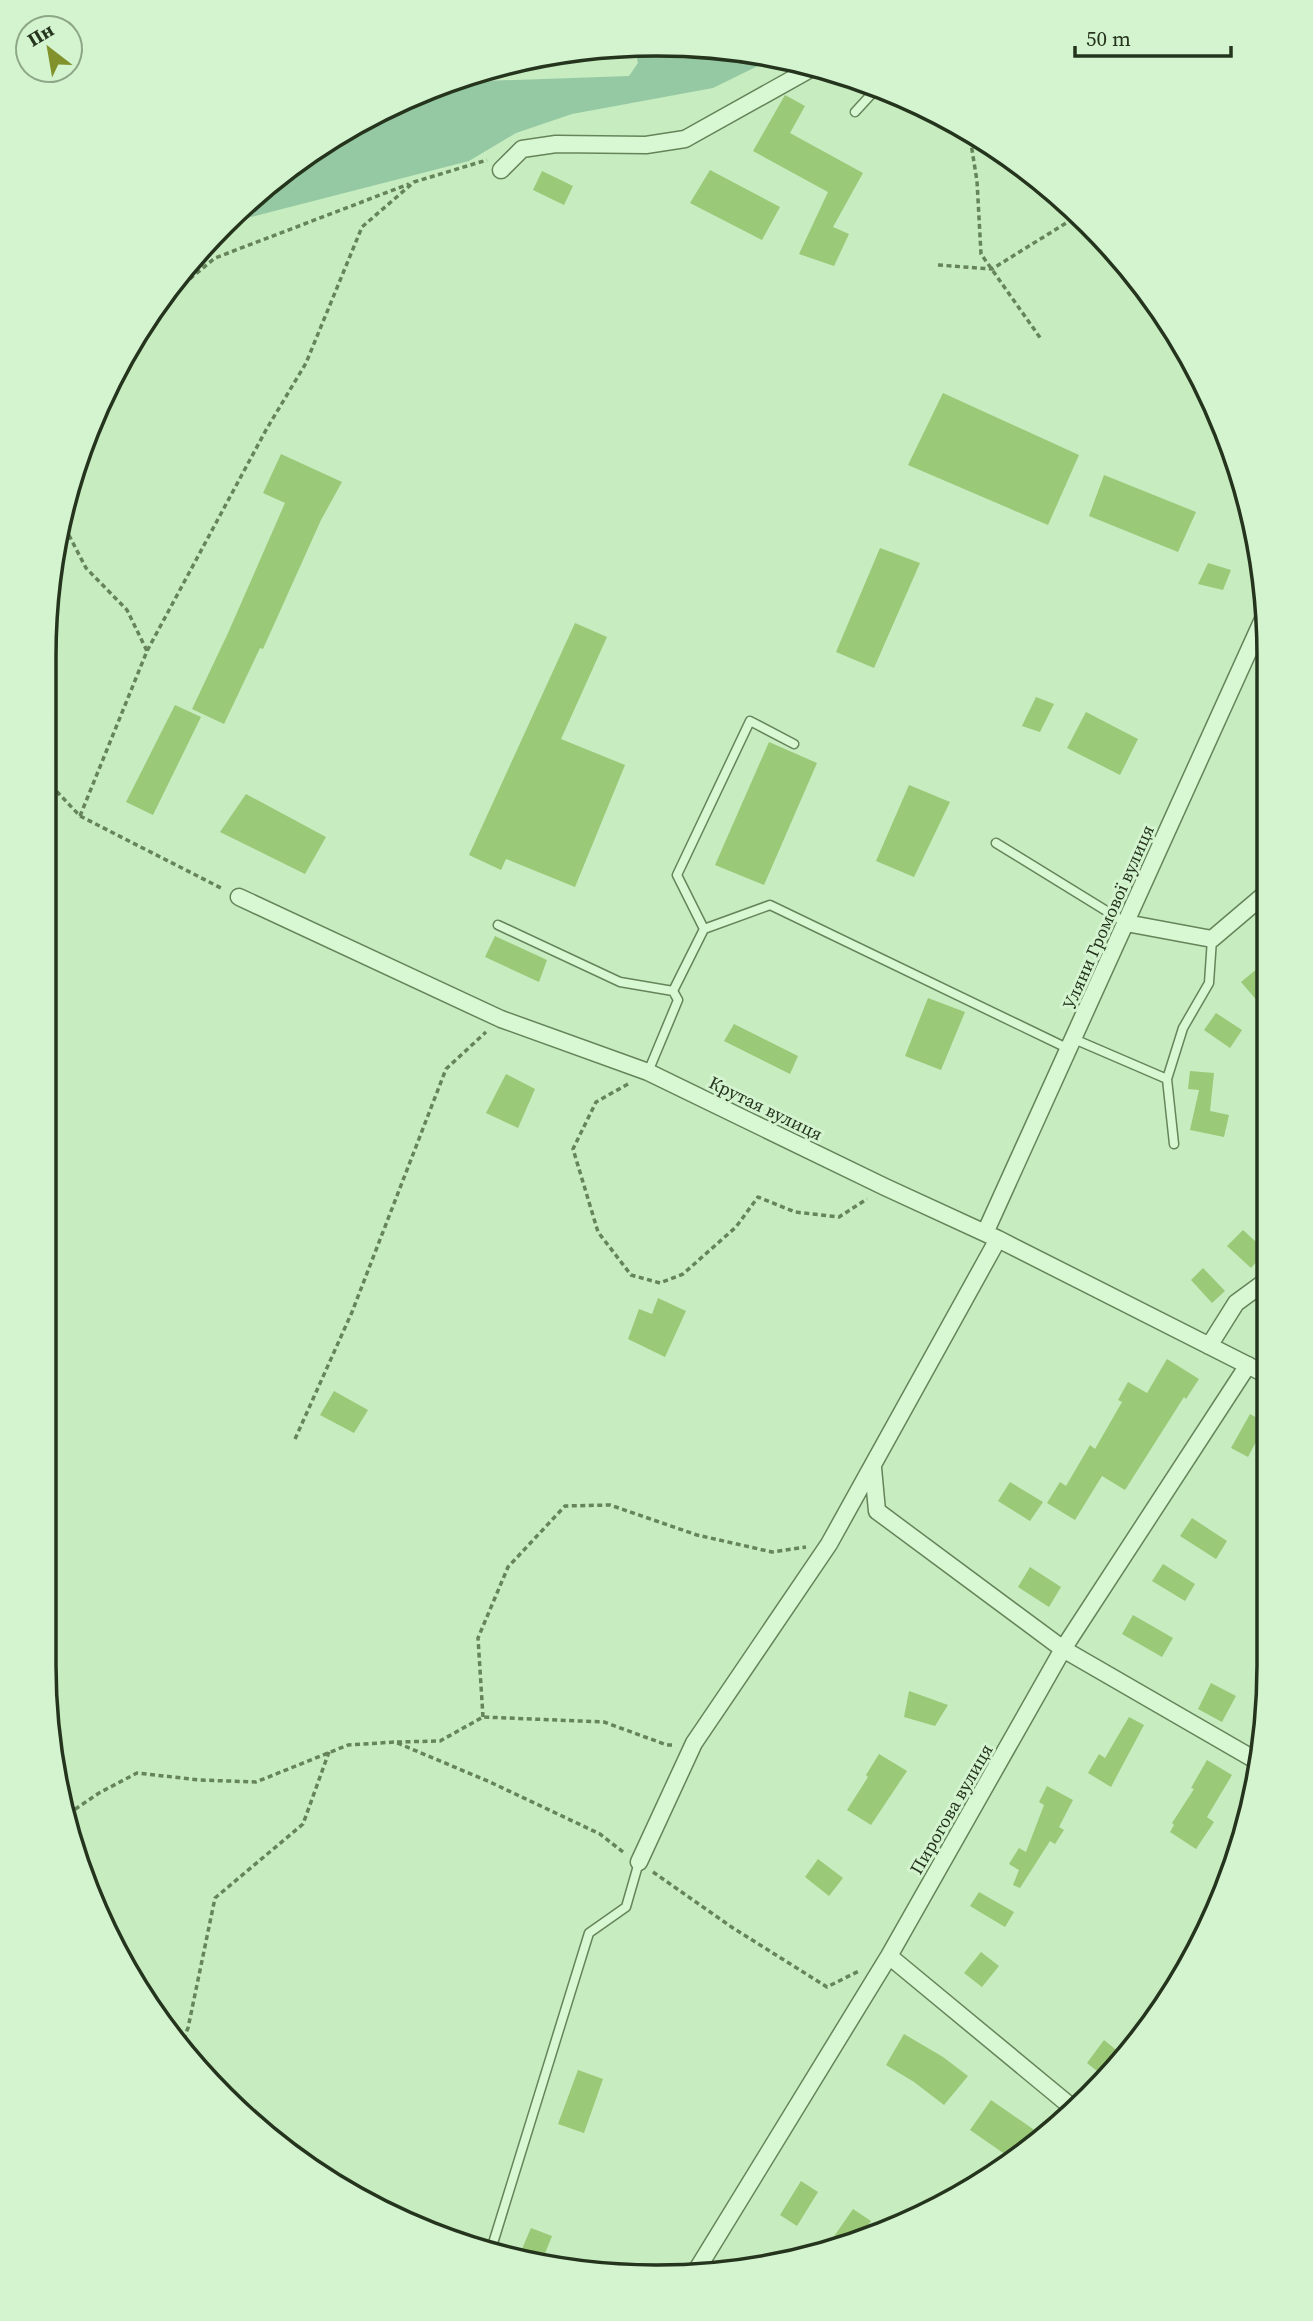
<svg xmlns="http://www.w3.org/2000/svg" width="1313" height="2321" viewBox="0 0 1313 2321" font-family="'Source Serif 4',serif">
<style>
.green{fill:#95c9a3}
.building{fill:#9ac977}
.lines{fill:none;stroke-linecap:round;stroke-linejoin:round}
.service-casing{stroke:#668459;stroke-width:11}
.minor-casing{stroke:#668459;stroke-width:19}
.path{stroke:#668459;stroke-width:3.5;stroke-dasharray:5 3.5;stroke-linecap:butt}
.service{stroke:#d8f7d3;stroke-width:8}
.minor{stroke:#d8f7d3;stroke-width:16}
.labels{text-anchor:middle;dominant-baseline:central;stroke-width:6;stroke-linejoin:round;paint-order:stroke}
.street-label{font-size:18px;fill:#25341d;stroke:#d4f4d0}
.rim{fill:none;stroke:#25341d;stroke-width:3.5}
</style>
<rect width="100%" height="100%" fill="#c6ecc0"/>
<path class="green" d="M 634,46 L 737,49 L 774,58 L 713,88 L 572,114 L 516,133 L 469,161 L 236,221 L 237,214 L 284,170 L 386,107 L 453,82 L 629,76 L 638,63 Z"/>
<path class="building" d="M 785,95 L 805,106 L 790,133 L 863,173 L 833,227 L 849,234 L 834,266 L 799,254 L 828,192 L 753,151 Z
M 710,170 L 780,207 L 762,240 L 690,203 Z
M 542,171 L 573,186 L 564,205 L 533,190 Z
M 943,393 L 1079,455 L 1048,525 L 908,465 Z
M 281,454 L 342,482 L 321,520 L 263,649 L 260,648 L 224,724 L 192,709 L 228,633 L 285,503 L 263,493 Z
M 1104,475 L 1196,512 L 1178,552 L 1089,516 Z
M 880,548 L 920,563 L 874,668 L 836,652 Z
M 1208,563 L 1231,570 L 1223,590 L 1198,584 Z
M 575,623 L 607,637 L 561,739 L 625,765 L 575,887 L 506,859 L 501,870 L 469,855 Z
M 1036,697 L 1054,704 L 1040,732 L 1022,726 Z
M 175,705 L 201,717 L 153,815 L 126,802 Z
M 1086,712 L 1138,739 L 1120,775 L 1067,748 Z
M 769,742 L 817,763 L 764,885 L 715,865 Z
M 909,785 L 950,802 L 914,877 L 876,861 Z
M 246,794 L 326,837 L 305,874 L 220,832 Z
M 495,936 L 547,960 L 539,982 L 485,957 Z
M 1258,968 L 1265,977 L 1266,1011 L 1241,982 Z
M 928,998 L 965,1012 L 941,1070 L 905,1056 Z
M 1216,1013 L 1242,1030 L 1230,1048 L 1204,1030 Z
M 734,1024 L 798,1056 L 790,1074 L 724,1041 Z
M 1190,1071 L 1214,1073 L 1210,1111 L 1229,1115 L 1224,1137 L 1190,1130 L 1199,1090 L 1188,1089 Z
M 506,1074 L 535,1089 L 518,1128 L 486,1113 Z
M 1243,1230 L 1266,1251 L 1251,1268 L 1227,1246 Z
M 1203,1268 L 1225,1291 L 1212,1303 L 1191,1280 Z
M 658,1298 L 686,1311 L 665,1357 L 628,1339 L 639,1309 L 652,1314 Z
M 1167,1359 L 1199,1379 L 1186,1399 L 1184,1397 L 1125,1490 L 1102,1476 L 1075,1520 L 1047,1503 L 1060,1482 L 1066,1486 L 1090,1445 L 1095,1449 L 1122,1402 L 1118,1400 L 1128,1382 L 1147,1393 Z
M 334,1391 L 368,1410 L 354,1433 L 320,1415 Z
M 1250,1414 L 1266,1423 L 1248,1457 L 1231,1448 Z
M 1010,1482 L 1043,1502 L 1030,1521 L 998,1501 Z
M 1192,1518 L 1227,1541 L 1216,1559 L 1180,1536 Z
M 1163,1564 L 1195,1584 L 1185,1601 L 1152,1581 Z
M 1030,1567 L 1061,1587 L 1049,1607 L 1018,1587 Z
M 1133,1615 L 1173,1638 L 1162,1657 L 1122,1634 Z
M 1211,1683 L 1236,1696 L 1222,1722 L 1198,1709 Z
M 909,1691 L 948,1705 L 935,1726 L 904,1717 Z
M 1129,1717 L 1144,1725 L 1111,1787 L 1088,1773 L 1099,1754 L 1105,1758 Z
M 879,1754 L 907,1771 L 871,1825 L 847,1810 L 868,1777 L 866,1775 Z
M 1207,1760 L 1232,1775 L 1207,1817 L 1214,1822 L 1196,1849 L 1170,1832 L 1174,1825 L 1172,1823 L 1194,1789 L 1191,1788 Z
M 1047,1786 L 1073,1800 L 1059,1827 L 1064,1830 L 1055,1844 L 1050,1841 L 1020,1888 L 1013,1885 L 1019,1870 L 1009,1864 L 1019,1848 L 1026,1852 L 1044,1805 L 1039,1802 Z
M 818,1859 L 843,1878 L 829,1896 L 805,1877 Z
M 979,1892 L 1014,1912 L 1005,1927 L 970,1906 Z
M 981,1952 L 999,1966 L 982,1987 L 964,1973 Z
M 904,2034 L 943,2057 L 968,2076 L 944,2105 L 914,2082 L 886,2065 Z
M 1104,2040 L 1120,2053 L 1102,2075 L 1087,2063 Z
M 578,2070 L 603,2079 L 584,2133 L 558,2124 Z
M 991,2100 L 1043,2136 L 1009,2157 L 970,2130 Z
M 801,2181 L 818,2192 L 797,2226 L 780,2215 Z
M 853,2209 L 871,2221 L 859,2238 L 828,2245 Z
M 531,2228 L 552,2236 L 542,2261 L 518,2258 Z"/>
<g class="lines">
<defs>
<path id="service" d="M 855,112 L 878,87
M 996,843 L 1126,923
M 498,925 L 620,982 L 673,991 L 704,929 L 770,905 L 1069,1049
M 704,929 L 677,875 L 750,721 L 794,744
M 1074,1039 L 1167,1079
M 648,1072 L 678,1000 L 673,991
M 1174,1144 L 1167,1079 L 1183,1028 L 1209,983 L 1212,939
M 494,2240 L 589,1933 L 626,1907 L 639,1862"/>
<path id="minor" d="M 501,170 L 522,149 L 556,144 L 646,145 L 685,139 L 814,67
M 239,897 L 501,1019 L 648,1072 L 885,1187 L 998,1239 L 1267,1375
M 1126,923 L 1212,939 L 1265,894
M 985,1233 L 1264,617
M 1209,1346 L 1236,1303 L 1266,1281
M 873,1468 L 877,1511 L 1063,1649 L 1257,1761
M 639,1862 L 694,1743 L 829,1544 L 998,1239
M 889,1956 L 1074,2109
M 693,2276 L 889,1956 L 1063,1649 L 1248,1365"/>
</defs>
<use href="#service" class="service-casing"/>
<use href="#minor" class="minor-casing"/>
<path class="path" d="M 969,131 L 977,181 L 981,254 L 1041,339
M 938,265 L 992,269 L 1079,215
M 157,306 L 215,258 L 409,184
M 61,520 L 86,568 L 127,610 L 147,651
M 45,779 L 80,816 L 223,889
M 80,816 L 147,651 L 266,430 L 306,363 L 362,227 L 414,182 L 487,160
M 628,1084 L 596,1102 L 573,1149 L 598,1232 L 631,1275 L 660,1283 L 683,1274 L 736,1227 L 758,1197 L 795,1212 L 839,1217 L 867,1199
M 295,1439 L 352,1312 L 446,1069 L 486,1032
M 483,1717 L 478,1638 L 508,1567 L 565,1506 L 610,1505 L 697,1535 L 772,1552 L 806,1547
M 397,1742 L 440,1741 L 483,1717 L 604,1722 L 667,1745 L 672,1745
M 68,1814 L 99,1793 L 137,1773 L 200,1780 L 256,1782 L 348,1745 L 395,1742 L 490,1782 L 600,1834 L 623,1852
M 653,1872 L 733,1928 L 827,1987 L 859,1971
M 180,2047 L 188,2028 L 215,1898 L 303,1824 L 329,1752"/>
<use href="#service" class="service"/>
<use href="#minor" class="minor"/>
</g>
<g class="labels">
<g class="street-label">
<text transform="translate(1108 917) rotate(-66)">Уляни Громової вулиця</text>
<text transform="translate(766 1108) rotate(26)">Крутая вулиця</text>
<text transform="translate(951 1809) rotate(-60)">Пирогова вулиця</text>
</g>
</g>
<path d="M0 0H1313V2321H0ZM656 56H657A600 600 0 0 1 1257 656V1665A600 600 0 0 1 657 2265H656A600 600 0 0 1 56 1665V656A600 600 0 0 1 656 56Z" fill="#d4f4d0" fill-rule="evenodd"/>
<path class="rim" d="M656 56H657A600 600 0 0 1 1257 656V1665A600 600 0 0 1 657 2265H656A600 600 0 0 1 56 1665V656A600 600 0 0 1 656 56Z"/>
<g transform="translate(49 49) rotate(329)"><circle r="33" fill="#d4f4d0" stroke="#8ea788" stroke-width="2"/>
<path d="M0-5L12 26L0 18L-12 26Z" fill="#81912b"/>
<text y="-10" font-size="19" font-weight="bold" text-anchor="middle" fill="#25341d">Пн</text>
</g>
<path d="M1075 46v10h156v-10" fill="none" stroke="#25341d" stroke-width="3.5"/>
<text x="1086" y="46" font-size="21" fill="#25341d" stroke="#d4f4d0" stroke-width="5" paint-order="stroke">50 m</text>
</svg>
